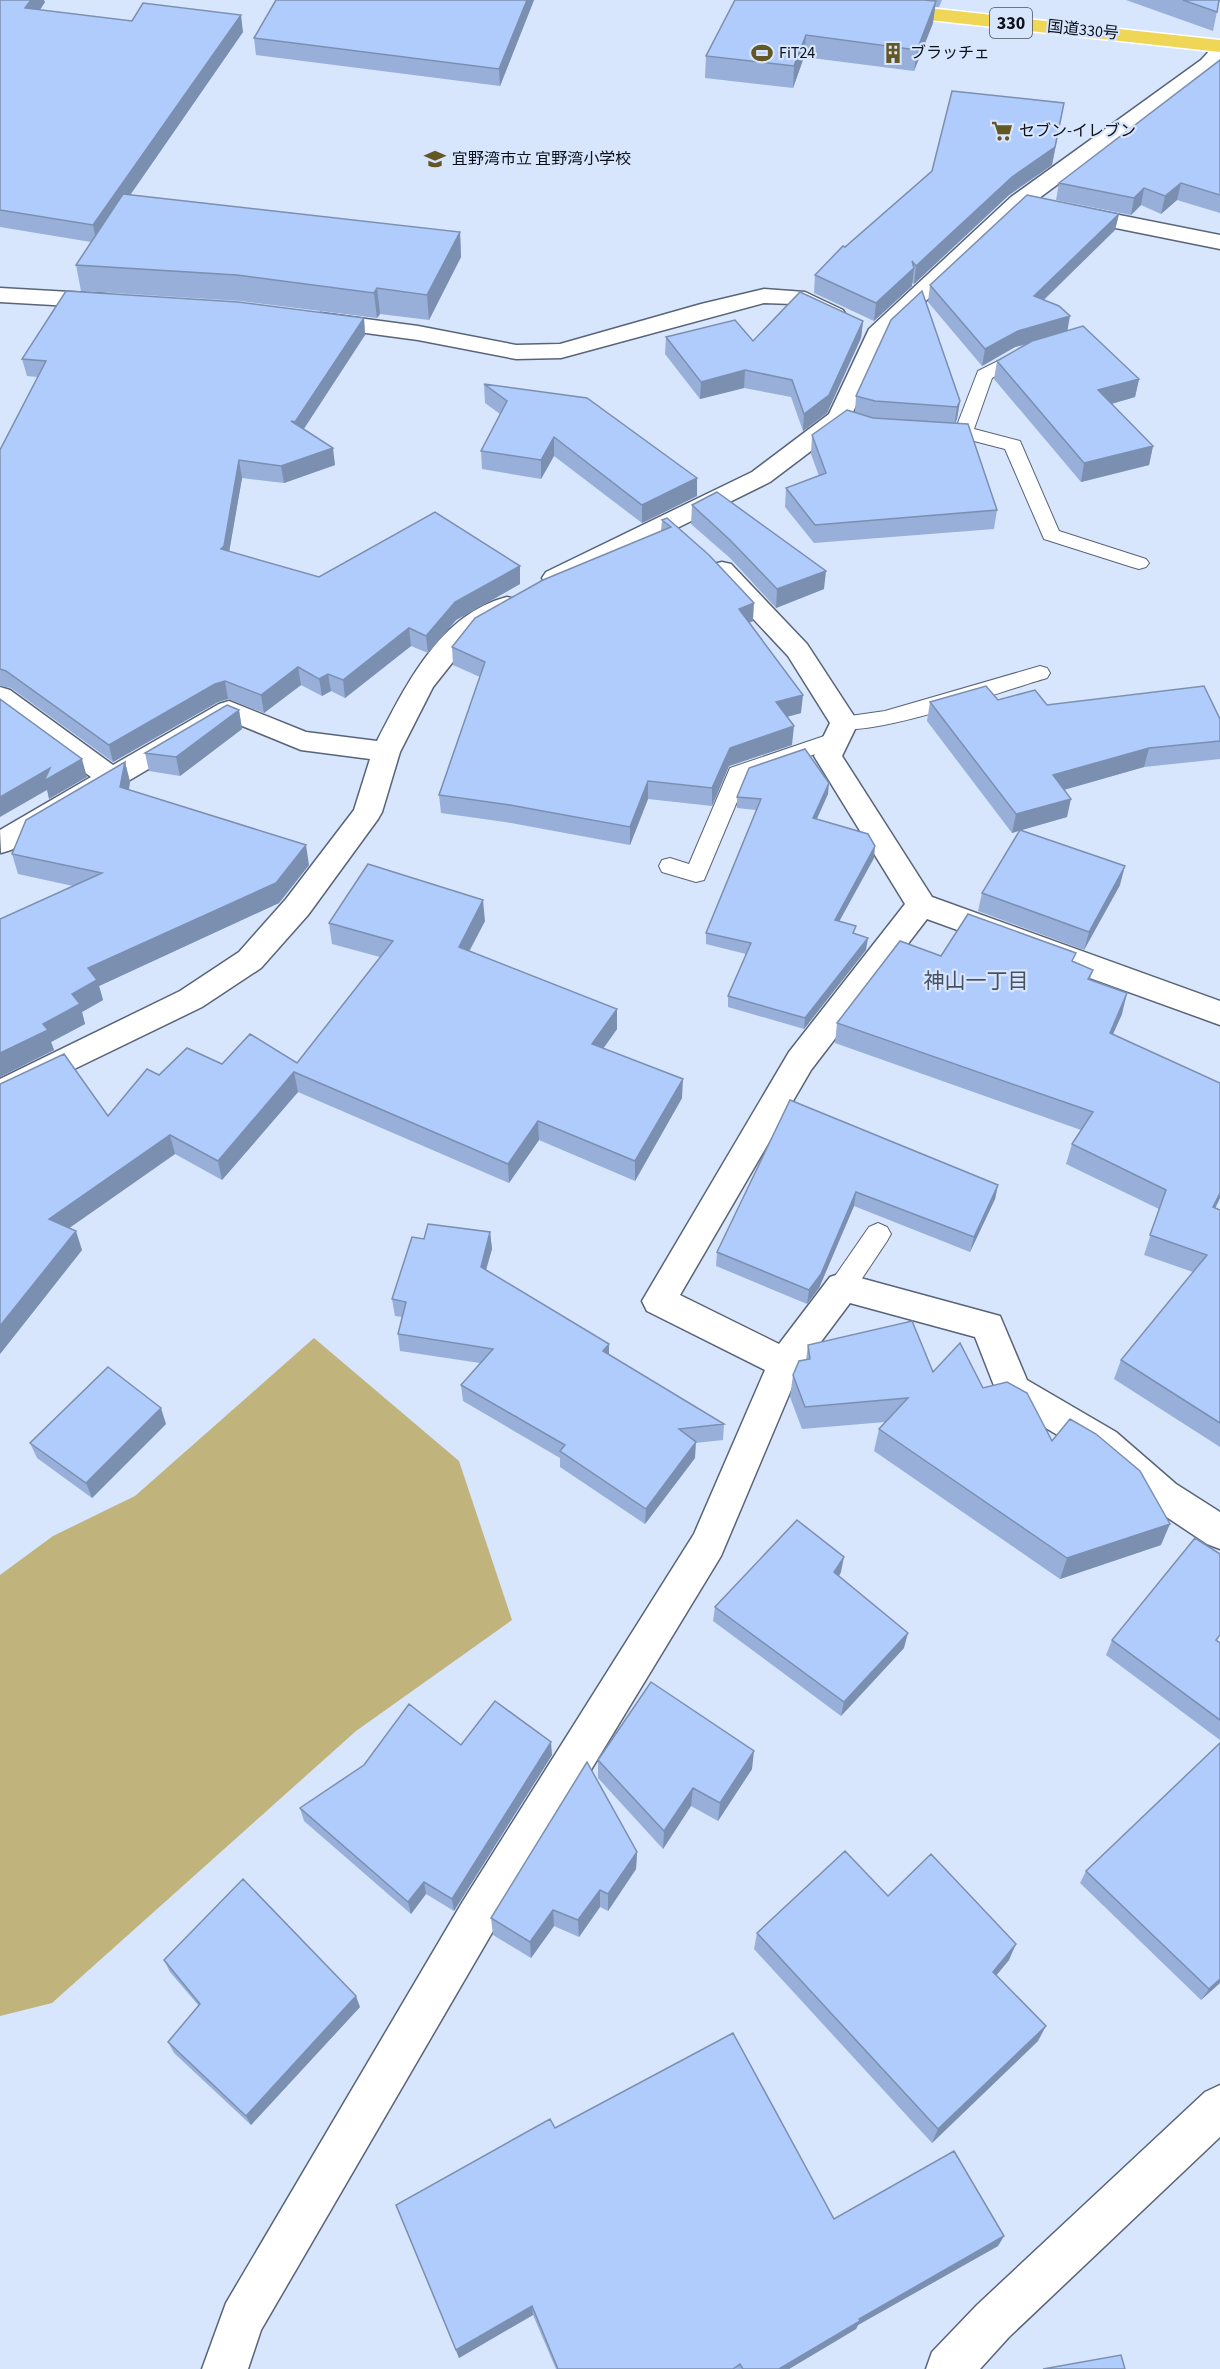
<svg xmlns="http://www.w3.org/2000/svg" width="1220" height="2369" viewBox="0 0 1220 2369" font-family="'Source Sans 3','Noto Sans JP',sans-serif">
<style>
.forest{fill:#c0b37c}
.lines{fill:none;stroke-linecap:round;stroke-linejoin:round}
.service-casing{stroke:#586478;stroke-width:2}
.minor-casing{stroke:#586478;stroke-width:3}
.trunk-casing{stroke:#fff;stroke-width:3}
.service{fill:#fff;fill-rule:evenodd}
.minor{fill:#fff;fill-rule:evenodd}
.trunk{fill:#f0d656;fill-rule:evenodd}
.wall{fill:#97afd9}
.shaded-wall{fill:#7b8fb0}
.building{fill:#b0ccfc;stroke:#7b8fb0;stroke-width:1.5}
.labels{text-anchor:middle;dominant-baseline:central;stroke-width:4.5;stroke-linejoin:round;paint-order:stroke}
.far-street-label{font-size:16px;fill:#0c1018;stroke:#d7e5fd}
.far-poi-label{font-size:16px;fill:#0c1018;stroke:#d7e5fd;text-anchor:start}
.shield{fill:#d7e5fd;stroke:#49505d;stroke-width:1.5}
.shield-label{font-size:18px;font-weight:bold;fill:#0c1018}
.neighbourhood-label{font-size:21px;fill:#475266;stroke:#d7e5fd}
</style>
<rect width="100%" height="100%" fill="#d7e5fd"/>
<path class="forest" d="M 314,1338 L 459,1461 L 512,1620 L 356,1731 L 52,2003 L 0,2016 L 0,1575 L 53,1536 L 135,1496 Z"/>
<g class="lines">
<defs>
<path id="service" d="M 1026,347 L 1032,348 L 1035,352 L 1032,356 L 992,378 L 974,429 L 1020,441 L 1059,531 L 1146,559 L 1149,563 L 1146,567 L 1139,569 L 1132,567 L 1044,539 L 1005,449 L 974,441 L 930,437 L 928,433 L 930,429 L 956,428 L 978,371 Z
M 1040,666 L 1047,668 L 1050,673 L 1047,678 C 1005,690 872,738 836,728 L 833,723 L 836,718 L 885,711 Z
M 836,732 L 844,734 L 847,739 L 844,744 L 747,778 L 704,880 L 696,882 L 662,872 L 659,866 L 662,860 L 670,858 L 689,864 L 730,768 Z
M 878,1223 L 887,1227 L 891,1234 L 887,1241 L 851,1295 L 842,1298 L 833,1295 L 829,1287 L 833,1279 L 869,1227 Z"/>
<path id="minor" d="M 1220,45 L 1220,63 L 1215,68 L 1027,207 L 887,337 L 848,423 L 770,482 L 564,584 L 555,586 L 546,584 L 542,578 L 546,572 L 752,472 L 829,414 L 869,329 L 1011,197 L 1201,60 L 1213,47 Z
M 1074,206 L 1220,235 L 1220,249 L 1066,218 L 1063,213 L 1066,208 Z
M 0,288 L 106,294 L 114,296 L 117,301 L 114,306 L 106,308 L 0,302 Z
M 764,289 L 805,292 L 843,310 L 846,315 L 843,320 L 835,322 L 827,320 L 793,304 L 764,303 L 561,358 L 516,359 L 418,340 L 321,327 L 313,325 L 309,320 L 313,315 L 321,313 L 418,326 L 516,345 L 560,344 L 701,304 Z
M 722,562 L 731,564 L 807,644 L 854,716 L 858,723 L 842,756 L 932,897 L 1220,1001 L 1220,1025 L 927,919 L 811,1070 L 680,1295 L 779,1344 L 830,1277 L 842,1273 L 1000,1316 L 1027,1380 L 1116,1432 L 1176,1484 L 1220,1512 L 1220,1549 L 1207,1544 L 1150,1506 L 1090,1454 L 1000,1401 L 975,1337 L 850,1303 L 799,1371 L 721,1556 L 493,1931 L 261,2330 L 248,2369 L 202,2369 L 226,2303 L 463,1901 L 694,1534 L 765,1370 L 647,1311 L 642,1301 L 789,1052 L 905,904 L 814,756 L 830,723 L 788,656 L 713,576 L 709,570 L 713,564 Z
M 507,597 L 516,599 L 520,605 L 516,611 L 475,634 L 433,687 L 400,752 L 382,812 L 378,819 L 308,915 L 261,968 L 202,1007 L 0,1105 L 0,1079 L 180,991 L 239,952 L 286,899 L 354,810 L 370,759 L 301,750 L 230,721 L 11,850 L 1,853 L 0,830 L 91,777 L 0,710 L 0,687 L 10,690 L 113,765 L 219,704 L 229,701 L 306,732 L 377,741 C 406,685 440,614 507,597 Z
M 1220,2085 L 1220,2137 L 1009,2337 L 980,2369 L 926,2369 L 932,2352 L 977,2305 L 1205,2092 Z"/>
<path id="trunk" d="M 792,0 L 855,0 L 1220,40 L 1220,52 L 802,6 L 795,4 Z"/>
</defs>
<use href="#service" class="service-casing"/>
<use href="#minor" class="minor-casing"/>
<use href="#trunk" class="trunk-casing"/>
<use href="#service" class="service"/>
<use href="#minor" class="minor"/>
<use href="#trunk" class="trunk"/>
</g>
<path class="wall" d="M 0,0 L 45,2 L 40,10 L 132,21 L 243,32 L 130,195 L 460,232 L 461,257 L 429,320 L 380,314 L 377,318 L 241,301 L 81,291 L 76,265 L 91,242 L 0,227 Z
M 534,0 L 500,86 L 256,55 L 254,38 Z
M 735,0 L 942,0 L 939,7 L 935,7 L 933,23 L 914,71 L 804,57 L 793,88 L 705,78 L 706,56 Z
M 1126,0 L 1220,0 L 1220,2 L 1219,2 L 1213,31 Z
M 1220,60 L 1220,213 L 1177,200 L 1161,214 L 1141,205 L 1131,215 L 1056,200 L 1059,183 Z
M 1064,103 L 1052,165 L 1009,195 L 914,284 L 912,283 L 912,286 L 874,321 L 814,293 L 815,275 L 845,247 Z
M 1119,214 L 1115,230 L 1044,300 L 1067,331 L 1139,379 L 1135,397 L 1111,404 L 1153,446 L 1149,465 L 1081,482 L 994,379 L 997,361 L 1027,344 L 1015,347 L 982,366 L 928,302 L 930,285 Z
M 364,318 L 365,335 L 304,429 L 335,465 L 284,483 L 242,478 L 229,552 L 319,577 L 520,566 L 520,584 L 456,620 L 428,653 L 411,646 L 345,698 L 331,691 L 322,696 L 301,685 L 264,713 L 228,699 L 218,702 L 113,762 L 11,688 L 0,686 L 0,450 L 38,377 L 27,376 L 22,359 Z
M 863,321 L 861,338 L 827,413 L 803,431 L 791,397 L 744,388 L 700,399 L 665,354 L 666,337 L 753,341 Z
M 484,384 L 697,496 L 642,523 L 554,456 L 541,479 L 482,469 L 481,451 L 500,414 L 485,403 Z
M 856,396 L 960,401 L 957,419 L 955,423 L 997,510 L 994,529 L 814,543 L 785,507 L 786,488 L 819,476 L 811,454 L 812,435 L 855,412 Z
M 692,505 L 824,589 L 776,608 L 730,558 L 691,524 Z
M 667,518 L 753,621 L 749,623 L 801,713 L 787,717 L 792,745 L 729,766 L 712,806 L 648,799 L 630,845 L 511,823 L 441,813 L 439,795 L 480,677 L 453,665 L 452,647 L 661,531 L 662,520 Z
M 998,700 L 1047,705 L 1220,719 L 1220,759 L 1144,767 L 1064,790 L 1067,817 L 1021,830 L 1120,885 L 1084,950 L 978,911 L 982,893 L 1020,830 L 1012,833 L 927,721 L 930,702 Z
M 239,710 L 242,729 L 180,776 L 149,771 L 145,753 Z
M 125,762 L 130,782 L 129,790 L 309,865 L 279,903 L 99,986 L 103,1000 L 82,1012 L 85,1024 L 51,1042 L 54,1050 L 0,1077 L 0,919 L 73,886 L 18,874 L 12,854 Z
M 828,794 L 816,819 L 874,858 L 839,921 L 855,933 L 866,950 L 804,1029 L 728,1007 L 728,996 L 746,954 L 706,944 L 706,933 L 756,810 L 737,808 L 737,797 Z
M 485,921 L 469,951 L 617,1009 L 617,1029 L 603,1049 L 682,1098 L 635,1181 L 539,1140 L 509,1183 L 298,1092 L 222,1180 L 175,1154 L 69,1228 L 82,1250 L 0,1354 L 108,1116 L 159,1075 L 222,1064 L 297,1063 L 380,957 L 332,944 L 329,923 Z
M 1074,962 L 1093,970 L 1090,979 L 1122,1014 L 1113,1034 L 1220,1198 L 1215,1208 L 1220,1210 L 1220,1447 L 1114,1379 L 1121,1360 L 1193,1272 L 1144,1255 L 1159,1209 L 1066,1164 L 1072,1144 L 1081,1130 L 835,1043 L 837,1023 Z
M 790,1100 L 998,1185 L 995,1199 L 970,1252 L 854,1206 L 819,1288 L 807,1304 L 716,1266 L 717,1252 Z
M 490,1232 L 492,1249 L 486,1270 L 609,1344 L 609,1355 L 724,1424 L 723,1440 L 695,1443 L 695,1458 L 645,1524 L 560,1467 L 560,1458 L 463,1401 L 461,1385 L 480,1363 L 400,1351 L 398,1334 L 402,1317 L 395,1316 L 392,1299 L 424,1239 Z
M 808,1345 L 933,1372 L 983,1388 L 1052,1441 L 1161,1545 L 1060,1579 L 874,1451 L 879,1429 L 885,1422 L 802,1429 L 790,1397 L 793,1375 L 806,1360 Z
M 166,1424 L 92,1498 L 37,1458 L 30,1443 Z
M 841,1572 L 839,1576 L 904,1648 L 841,1716 L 713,1621 L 715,1607 Z
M 1112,1640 L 1218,1641 L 1220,1642 L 1220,1740 L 1106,1655 Z
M 461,1745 L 552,1755 L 454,1911 L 426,1894 L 411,1914 L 304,1821 L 300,1808 Z
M 598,1760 L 752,1769 L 718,1821 L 691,1806 L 663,1849 L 598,1778 Z
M 637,1852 L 636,1869 L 608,1911 L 600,1907 L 579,1937 L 554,1926 L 531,1958 L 493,1935 L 491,1918 Z
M 1086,1871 L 1220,1983 L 1201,2000 L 1080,1883 Z
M 888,1896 L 1009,1960 L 996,1975 L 1038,2041 L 932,2143 L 754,1949 L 757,1933 Z
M 164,1960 L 360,2007 L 251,2125 L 174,2053 L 168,2042 L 199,2006 L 170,1972 Z
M 555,2128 L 834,2219 L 1004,2236 L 998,2246 L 858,2325 L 856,2329 L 789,2369 L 556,2369 L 533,2315 L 459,2358 L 396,2205 Z"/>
<path class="shaded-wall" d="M 31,0 L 44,0 L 45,2 L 29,26 L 25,8 Z
M 527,0 L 534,0 L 500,86 L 499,69 Z
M 936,1 L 933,23 L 914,71 L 917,50 Z
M 241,15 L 243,32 L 97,243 L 93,225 Z
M 806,35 L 804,57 L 793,88 L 794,66 Z
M 1064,103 L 1052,165 L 1009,195 L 914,284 L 916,266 Z
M 1181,183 L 1177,200 L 1161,214 L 1165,196 Z
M 1144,188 L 1141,205 L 1131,215 L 1134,198 Z
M 1119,214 L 1115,230 L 1031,312 L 1034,296 Z
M 460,232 L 461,257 L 429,320 L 427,295 Z
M 914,268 L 912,286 L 874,321 L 876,303 Z
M 377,288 L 380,314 L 377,318 L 374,293 Z
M 1070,316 L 1067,333 L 1015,347 L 982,366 L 985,349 L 1018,331 Z
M 364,318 L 365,335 L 297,439 L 295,422 Z
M 863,321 L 861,338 L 827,413 L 803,431 L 804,414 Z
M 745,370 L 744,388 L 700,399 L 701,382 Z
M 1139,379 L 1135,397 L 1094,409 L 1098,390 Z
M 960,401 L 957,419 L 954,426 L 957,407 Z
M 554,437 L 554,456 L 541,479 L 541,460 Z
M 1153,446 L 1149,465 L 1081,482 L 1084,463 Z
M 333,448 L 335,465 L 284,483 L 281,466 Z
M 239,460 L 242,478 L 227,564 L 221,549 Z
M 697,478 L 697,496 L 642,523 L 642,505 Z
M 520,566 L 520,584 L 456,620 L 428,653 L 426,636 L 455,602 Z
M 826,571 L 824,589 L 776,608 L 777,589 Z
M 754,603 L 753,621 L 738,627 L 739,609 Z
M 409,628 L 411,646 L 345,698 L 343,680 Z
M 298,667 L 301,685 L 264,713 L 261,695 Z
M 328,674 L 331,691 L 322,696 L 319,679 Z
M 225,681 L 228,699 L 218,702 L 113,762 L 109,745 L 215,684 Z
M 803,695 L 801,713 L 775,720 L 776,702 Z
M 239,710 L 242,729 L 180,776 L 176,757 Z
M 794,726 L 792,745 L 729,766 L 712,806 L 712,788 L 730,748 Z
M 1149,748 L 1144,767 L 1049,794 L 1053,775 Z
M 82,759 L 87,777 L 49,799 L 47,790 L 0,817 L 0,797 L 50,768 Z
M 125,762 L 130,782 L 125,808 L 120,787 Z
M 648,781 L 648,799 L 630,845 L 630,827 Z
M 829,783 L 828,794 L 812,830 L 813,818 Z
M 1071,799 L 1067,817 L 1012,833 L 1016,814 Z
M 306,845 L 309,865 L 279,903 L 99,986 L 103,1000 L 82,1012 L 85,1024 L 51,1042 L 54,1050 L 0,1077 L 0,1053 L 43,1024 L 72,994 L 88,968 Z
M 875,846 L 874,858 L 834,931 L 835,920 Z
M 1125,866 L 1120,885 L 1084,950 L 1089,932 Z
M 483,900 L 485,921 L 461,967 L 459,947 Z
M 868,938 L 866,950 L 804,1029 L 805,1018 Z
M 1127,993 L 1122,1014 L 1104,1054 L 1110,1033 Z
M 617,1009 L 617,1029 L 592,1064 L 592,1044 Z
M 294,1072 L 298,1092 L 222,1180 L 218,1161 Z
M 683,1079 L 682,1098 L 635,1181 L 635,1161 Z
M 538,1121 L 539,1140 L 509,1183 L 508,1164 Z
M 170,1135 L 175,1154 L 55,1238 L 49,1219 Z
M 998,1185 L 995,1199 L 970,1252 L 974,1237 Z
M 856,1192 L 854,1206 L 819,1288 L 807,1304 L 809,1290 Z
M 1220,1193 L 1220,1198 L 1206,1227 L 1213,1207 Z
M 76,1231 L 82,1250 L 0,1354 L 0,1326 Z
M 490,1232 L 492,1249 L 482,1283 L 481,1267 Z
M 609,1344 L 609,1360 L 603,1351 Z
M 161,1408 L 166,1424 L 92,1498 L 86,1483 Z
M 696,1442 L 695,1458 L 645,1524 L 646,1509 Z
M 1170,1524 L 1161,1545 L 1060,1579 L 1067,1558 Z
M 844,1557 L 841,1572 L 832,1587 L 834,1572 Z
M 908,1633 L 904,1648 L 841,1716 L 844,1702 Z
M 551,1742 L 552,1755 L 454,1911 L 452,1899 Z
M 754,1751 L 752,1769 L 718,1821 L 720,1803 Z
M 693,1788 L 691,1806 L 663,1849 L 664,1831 Z
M 637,1852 L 636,1869 L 608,1911 L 608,1894 Z
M 424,1882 L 426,1894 L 411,1914 L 408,1902 Z
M 600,1890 L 600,1907 L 579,1937 L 578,1920 Z
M 553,1910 L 554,1926 L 531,1958 L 530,1942 Z
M 1016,1944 L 1009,1960 L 986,1988 L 993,1972 Z
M 1220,1979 L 1220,1983 L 1201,2000 L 1209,1989 Z
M 356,1996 L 360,2007 L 251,2125 L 246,2116 Z
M 1046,2026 L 1038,2041 L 932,2143 L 938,2129 Z
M 1004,2236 L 998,2246 L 858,2325 L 856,2329 L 789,2369 L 779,2369 L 859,2319 Z
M 532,2306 L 533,2315 L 459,2358 L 456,2350 Z"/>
<path class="building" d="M 0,0 L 31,0 L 25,8 L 132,21 L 143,3 L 241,15 L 93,225 L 0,210 Z
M 276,0 L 527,0 L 499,69 L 254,38 Z
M 735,0 L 924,0 L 936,1 L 917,50 L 806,35 L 794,66 L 706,56 Z
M 1183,0 L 1219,0 L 1217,12 Z
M 1220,60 L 1220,195 L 1181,183 L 1165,196 L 1144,188 L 1134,198 L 1059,183 Z
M 952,91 L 1064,103 L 1055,147 L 1012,177 L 916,266 L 912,261 L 914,268 L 876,303 L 815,275 L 843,246 L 845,247 L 932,171 Z
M 123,194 L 460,232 L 427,295 L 377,288 L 374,293 L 237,275 L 76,265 Z
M 1027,195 L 1119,214 L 1034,296 L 1059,306 L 1070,316 L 1018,331 L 985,349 L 930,285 Z
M 66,291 L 238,302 L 364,318 L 295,422 L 291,421 L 333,448 L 281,466 L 239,460 L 224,546 L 221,549 L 319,577 L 435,512 L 520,566 L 455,602 L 426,636 L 409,628 L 343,680 L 328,674 L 319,679 L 298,667 L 261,695 L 225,681 L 215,684 L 109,745 L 6,671 L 0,669 L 0,450 L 46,361 L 22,359 Z
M 922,291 L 960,401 L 957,407 L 875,401 L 856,396 L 891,320 Z
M 800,292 L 863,321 L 829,395 L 804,414 L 792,380 L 745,370 L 701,382 L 666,337 L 735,320 L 753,341 Z
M 1083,326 L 1139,379 L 1098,390 L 1153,446 L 1084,463 L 997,361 L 1032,341 Z
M 484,384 L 587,398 L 697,478 L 642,505 L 554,437 L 541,460 L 481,451 L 507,401 Z
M 847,410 L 873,418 L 968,424 L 997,510 L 815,525 L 786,488 L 826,473 L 812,435 Z
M 717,492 L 826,571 L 777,589 L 730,540 L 692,505 Z
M 667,518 L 709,555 L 754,603 L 739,609 L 803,695 L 776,702 L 794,726 L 730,748 L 712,788 L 648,781 L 630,827 L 510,805 L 439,795 L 485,662 L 452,647 L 475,618 L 543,580 L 671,527 L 662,520 Z
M 986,686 L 998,700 L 1035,690 L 1047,705 L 1204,686 L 1220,719 L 1220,741 L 1149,748 L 1053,775 L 1071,799 L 1016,814 L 930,702 Z
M 0,699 L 82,759 L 44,781 L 50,768 L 0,797 Z
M 227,705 L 239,710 L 176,757 L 145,753 Z
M 805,749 L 829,783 L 813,818 L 868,834 L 875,846 L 835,920 L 856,926 L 853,933 L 868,938 L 805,1018 L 728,996 L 751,943 L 706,933 L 761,799 L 737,797 L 749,768 Z
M 125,762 L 120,787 L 306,845 L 276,883 L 88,968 L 97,980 L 72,994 L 80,1004 L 43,1024 L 48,1030 L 0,1053 L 0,919 L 102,873 L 12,854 L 26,820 Z
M 1020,830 L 1125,866 L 1089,932 L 982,893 Z
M 368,864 L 483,900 L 459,947 L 617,1009 L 592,1044 L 683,1079 L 635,1161 L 538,1121 L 508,1164 L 294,1072 L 218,1161 L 170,1135 L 49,1219 L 76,1231 L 0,1326 L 0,1084 L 64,1054 L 108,1116 L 147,1069 L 159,1075 L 187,1048 L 222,1064 L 250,1034 L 297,1063 L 393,941 L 329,923 Z
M 968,914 L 1076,953 L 1072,961 L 1093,970 L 1088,979 L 1127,993 L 1110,1033 L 1220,1083 L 1220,1193 L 1213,1207 L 1220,1210 L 1220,1423 L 1121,1360 L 1207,1255 L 1150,1235 L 1166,1190 L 1072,1144 L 1093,1112 L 837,1023 L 900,941 L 941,956 Z
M 790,1100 L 998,1185 L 974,1237 L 856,1192 L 821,1274 L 809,1290 L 717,1252 Z
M 428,1224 L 490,1232 L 481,1267 L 609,1344 L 603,1351 L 724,1424 L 679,1429 L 696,1442 L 646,1509 L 560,1451 L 565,1445 L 461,1385 L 493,1349 L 398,1334 L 406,1302 L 392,1299 L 412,1237 L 424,1239 Z
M 912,1321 L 933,1372 L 960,1343 L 983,1388 L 1007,1382 L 1027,1393 L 1052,1441 L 1070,1419 L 1096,1434 L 1140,1471 L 1170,1524 L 1067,1558 L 879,1429 L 908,1398 L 805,1407 L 793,1375 L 799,1361 L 810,1359 L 808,1345 Z
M 108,1367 L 161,1408 L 86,1483 L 30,1443 Z
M 797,1520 L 844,1557 L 834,1572 L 908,1633 L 844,1702 L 715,1607 Z
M 1195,1538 L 1220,1554 L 1220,1635 L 1216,1640 L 1220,1643 L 1220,1720 L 1112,1640 Z
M 651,1682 L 754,1751 L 720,1803 L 693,1788 L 664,1831 L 598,1760 Z
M 495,1701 L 551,1742 L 452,1899 L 424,1882 L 408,1902 L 300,1808 L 364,1765 L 409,1704 L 461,1745 Z
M 1220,1743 L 1220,1979 L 1209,1989 L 1086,1871 Z
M 587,1762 L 637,1852 L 608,1894 L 600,1890 L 578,1920 L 553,1910 L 530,1942 L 491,1918 Z
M 845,1851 L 888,1896 L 931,1854 L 1016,1944 L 993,1972 L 1046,2026 L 938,2129 L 757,1933 Z
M 243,1879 L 356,1996 L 246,2116 L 168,2042 L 200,2004 L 164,1960 Z
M 733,2033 L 834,2219 L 954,2151 L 1004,2236 L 859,2319 L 860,2321 L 779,2369 L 743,2369 L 740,2364 L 733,2369 L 558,2369 L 532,2306 L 456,2350 L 396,2205 L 550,2119 L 555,2128 Z
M 1121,2355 L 1125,2369 L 1043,2369 Z"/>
<defs>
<symbol id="stadium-bare" viewBox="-9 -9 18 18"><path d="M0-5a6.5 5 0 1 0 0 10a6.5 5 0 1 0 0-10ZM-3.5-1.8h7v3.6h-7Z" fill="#635724" stroke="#d7e5fd" stroke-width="2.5" paint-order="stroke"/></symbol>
<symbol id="building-bare" viewBox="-9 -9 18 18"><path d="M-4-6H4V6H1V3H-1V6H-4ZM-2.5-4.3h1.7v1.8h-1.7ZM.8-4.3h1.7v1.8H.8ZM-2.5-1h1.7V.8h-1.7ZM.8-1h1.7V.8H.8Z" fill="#635724" stroke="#d7e5fd" stroke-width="2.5" paint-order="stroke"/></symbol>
<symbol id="supermarket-bare" viewBox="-9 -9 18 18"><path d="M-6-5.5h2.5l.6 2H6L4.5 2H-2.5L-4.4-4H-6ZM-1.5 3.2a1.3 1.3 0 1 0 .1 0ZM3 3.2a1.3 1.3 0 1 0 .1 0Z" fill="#635724" stroke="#d7e5fd" stroke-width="2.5" paint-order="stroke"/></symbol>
<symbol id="school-bare" viewBox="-9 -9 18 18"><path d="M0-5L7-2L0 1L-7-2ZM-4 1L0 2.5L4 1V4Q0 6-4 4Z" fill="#635724" stroke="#d7e5fd" stroke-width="2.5" paint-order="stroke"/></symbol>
</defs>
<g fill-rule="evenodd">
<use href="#stadium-bare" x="747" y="38" width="30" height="30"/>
<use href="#building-bare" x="878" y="38" width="30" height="30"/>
<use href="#supermarket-bare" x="987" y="116" width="30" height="30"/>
<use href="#school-bare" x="420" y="144" width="30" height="30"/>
</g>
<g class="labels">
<g class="far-street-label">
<text transform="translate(1083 30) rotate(6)">国道330号</text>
</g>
<g class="far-poi-label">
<text x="779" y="53">FiT24</text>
<text x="910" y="53">ブラッチェ</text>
<text x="1019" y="131">セブン-イレブン</text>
<text x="452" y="159">宜野湾市立 宜野湾小学校</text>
</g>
<rect class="shield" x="990" y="8" width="42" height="30" rx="4.5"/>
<g class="shield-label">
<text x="1011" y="23">330</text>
</g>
<g class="neighbourhood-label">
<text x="976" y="981">神山一丁目</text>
</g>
</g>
</svg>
